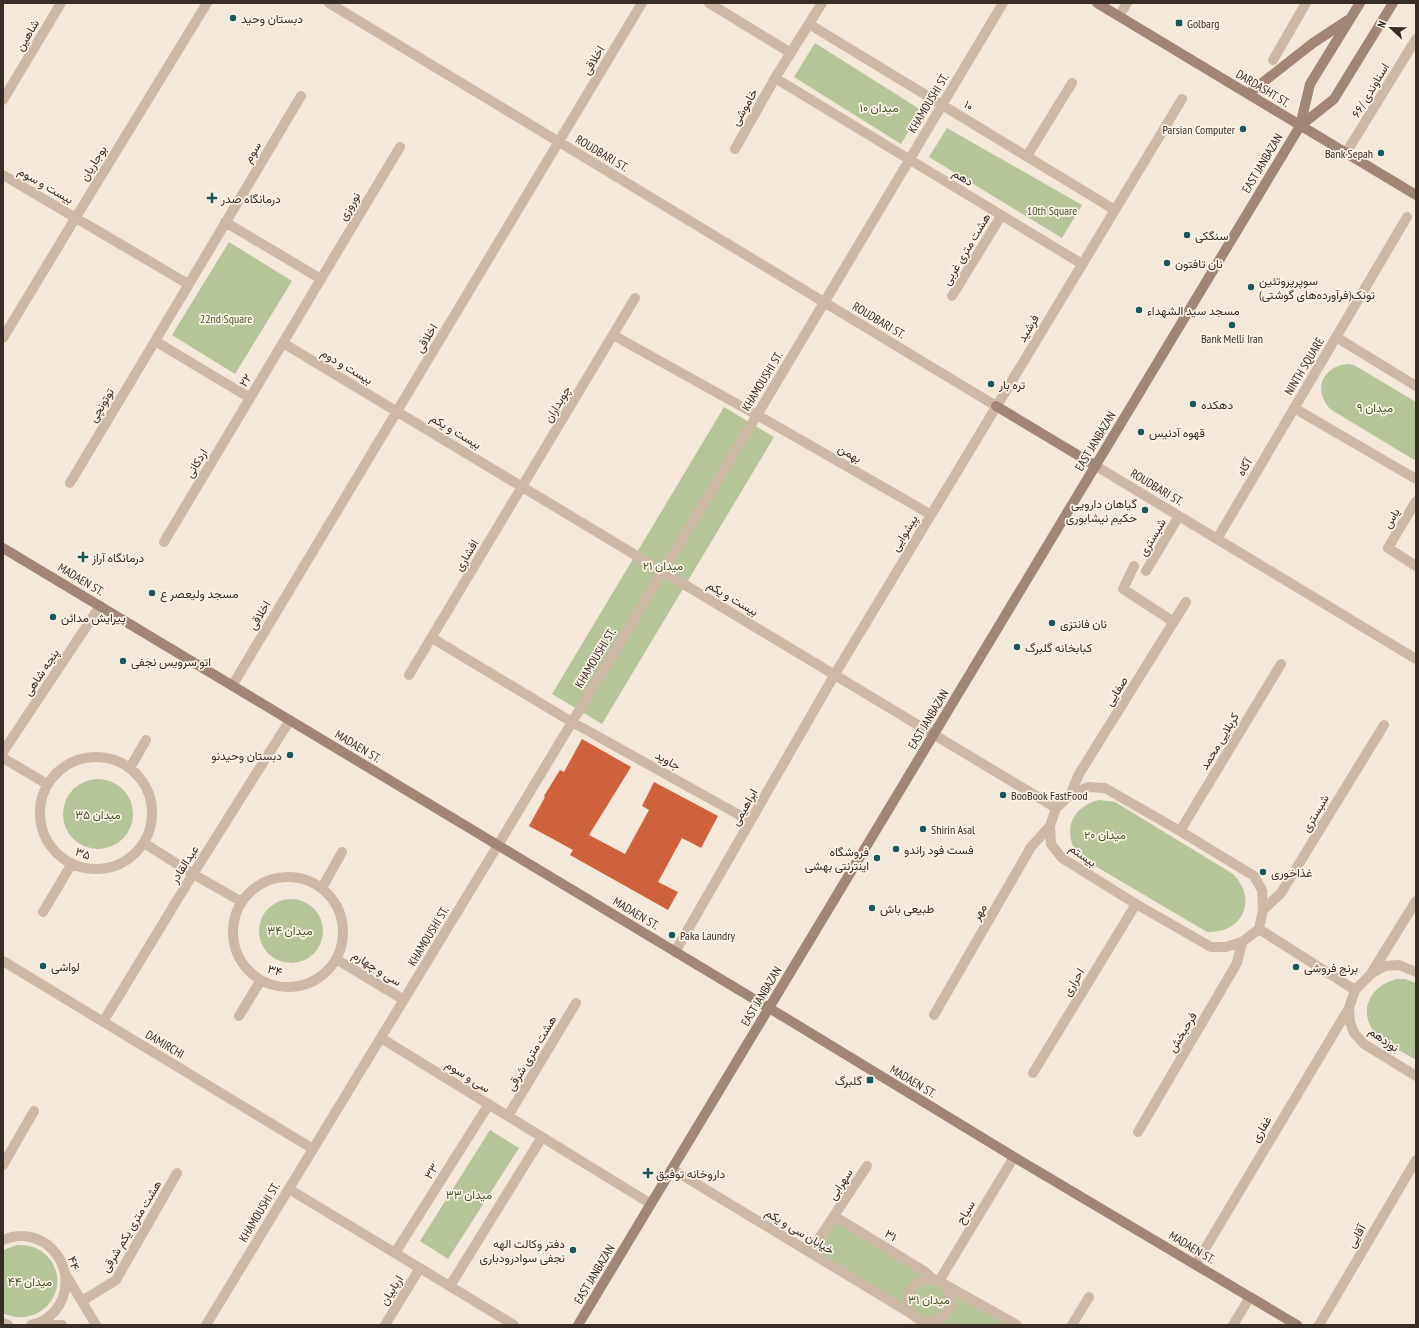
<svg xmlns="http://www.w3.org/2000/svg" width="1419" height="1328" viewBox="0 0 1419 1328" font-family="'PT Sans Narrow',Vazirmatn,sans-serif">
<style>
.green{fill:#b5c499}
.building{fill:#cf623c}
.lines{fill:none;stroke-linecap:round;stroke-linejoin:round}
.street{stroke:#cdb8a5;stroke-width:10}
.secondary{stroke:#a18676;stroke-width:10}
.poi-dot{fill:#19575d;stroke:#fbf2e7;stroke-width:1.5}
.labels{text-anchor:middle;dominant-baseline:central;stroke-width:3.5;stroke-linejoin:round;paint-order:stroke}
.poi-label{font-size:12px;fill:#382c27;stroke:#fbf2e7;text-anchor:start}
.street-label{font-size:12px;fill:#382c27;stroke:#fbf2e7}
.park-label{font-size:12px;fill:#465828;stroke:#fbf2e7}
</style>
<rect width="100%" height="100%" fill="#f4e8da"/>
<path class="green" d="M 815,43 L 921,110 L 901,144 L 794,77 Z
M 947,128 L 1082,205 L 1062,238 L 929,157 Z
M 229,242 L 292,281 L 235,374 L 172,335 Z
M 1347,364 L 1354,365 L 1416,402 L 1416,461 L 1330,409 C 1313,390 1322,367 1347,364 Z
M 724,407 L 774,437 L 602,724 L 552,694 Z
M63 814a35 35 0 1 1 70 0a35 35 0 1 1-70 0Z
M 1099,800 L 1115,802 L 1233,874 C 1258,899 1243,934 1207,932 L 1080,857 C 1061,834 1070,807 1099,800 Z
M259 931a32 32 0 1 1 64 0a32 32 0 1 1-64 0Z
M 1397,979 L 1405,979 L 1416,983 L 1416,1060 C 1404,1052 1387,1045 1377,1035 C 1356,1013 1370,985 1397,979 Z
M 490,1130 L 519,1148 L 448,1259 L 420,1241 Z
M 835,1221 L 1009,1325 L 931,1325 L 817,1251 Z
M 17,1245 C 26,1245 34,1246 41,1251 C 70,1271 58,1313 24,1317 C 17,1318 9,1316 3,1313 L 3,1250 Z"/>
<path class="building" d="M 582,739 L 631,767 L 589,835 L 625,854 L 649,810 L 642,806 L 654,782 L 718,816 L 701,848 L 682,838 L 658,882 L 678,892 L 668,910 L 570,855 L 573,850 L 529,826 L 545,797 L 544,796 L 560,770 L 564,772 Z"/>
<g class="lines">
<path class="street" d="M 329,3 L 996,406
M 709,3 L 791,53
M 1119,16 L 1127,3
M 809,24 L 1115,210
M 1273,60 L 1306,3
M 775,78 L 1082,264
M 3,100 L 61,3
M 735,149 L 775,78 L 822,3
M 1346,153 L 1416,39
M 1027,156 L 1072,83
M 3,175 L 188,284
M 225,222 L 321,279 L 250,398 L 155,341 L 301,96
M 321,279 L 400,147
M 952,296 L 1001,216
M 613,335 L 757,415 L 930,514
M 1336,337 L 1416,386
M 3,338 L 76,217 L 207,3
M 283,343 L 1056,808
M 1294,408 L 1416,479
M 1096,466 L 1416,659
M 70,483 L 155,341
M 1416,501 L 1388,548 L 1416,566
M 1217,539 L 1407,217
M 164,542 L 250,398
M 1134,566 L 1123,589 L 1174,622
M 1146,571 L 1179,516
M 432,638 L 572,722 L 750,821
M 409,675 L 635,298
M 232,686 L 642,3
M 3,752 L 100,606
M40 813a56 56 0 1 1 112 0a56 56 0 1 1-112 0Z
M 3,758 L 47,784
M 130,768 L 146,740
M 1088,787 L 1105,788 L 1180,831 L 1254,876 L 1262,890 L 1263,910 L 1259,929 L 1242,942 L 1226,947 L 1211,947 L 1136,904 L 1062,858 L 1051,844 L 1050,826 L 1056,808 L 1070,795 Z
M 1070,795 L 1079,774 L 1186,602
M 1180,831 L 1281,664
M 144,843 L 193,874 L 242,902
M233 932a55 55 0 1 1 110 0a55 55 0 1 1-110 0Z
M 322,888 L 342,852
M 1263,910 L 1281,893 L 1384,725
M 43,912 L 71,865
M 1259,929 L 1355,990
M 675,952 L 835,674 L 1182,99
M 336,959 L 404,1000
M 3,961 L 313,1149
M 1372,972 L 1416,901
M 1416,972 L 1399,965 L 1385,966 L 1371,974 L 1355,990 L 1349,1008 L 1350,1022 L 1354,1033 L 1364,1044 L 1416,1076
M 934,1015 L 1031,847 L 1050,826
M 239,1016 L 261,980
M 103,1022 L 193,874 L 290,720
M 381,1038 L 651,1204
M 1033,1073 L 1136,904
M 508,1116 L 576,1003
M 1138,1132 L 1237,963 L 1242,942
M 3,1165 L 34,1111
M 672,1169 L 915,1316
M 289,1189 L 514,1325
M 834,1216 L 924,1271 L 933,1279
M 3,1240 C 47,1221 85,1274 55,1311 C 49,1318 41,1323 31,1325
M 810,1252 L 867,1166
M 395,1253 L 489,1104
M 1196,1264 L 1349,1008
M 66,1275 L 96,1325
M 939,1281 L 1014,1157
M 945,1285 C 948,1290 950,1294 951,1299 C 951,1313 937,1325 923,1321 C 897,1313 906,1271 939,1281 L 1017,1325
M 450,1286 L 542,1137
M 82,1301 L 116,1280 L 177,1173
M 3,1323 L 8,1325
M 36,1324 L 62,1325
M 206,1325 L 498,845 L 757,415 L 1003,3
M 385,1325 L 420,1268
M 1072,1325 L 1089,1297
M 1233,1325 L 1250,1297
M 1319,1325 L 1416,1160"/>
<path class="secondary" d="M 1097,3 L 1416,195
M 1248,94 L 1313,43 L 1348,20
M 1300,126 L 1334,99 L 1393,3
M 996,406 L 1096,466
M 3,548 L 789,1020 L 1014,1157 L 1297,1325
M 578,1325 L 1300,126 L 1310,84 L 1360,3"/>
</g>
<g class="poi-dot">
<circle cx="233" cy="18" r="4"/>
<rect x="1175" y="19" width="8" height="8" rx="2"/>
<circle cx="1243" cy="129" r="4"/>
<circle cx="1381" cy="153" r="4"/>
<path d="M210 192h4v4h4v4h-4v4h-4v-4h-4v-4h4z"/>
<circle cx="1187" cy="235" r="4"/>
<circle cx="1167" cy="263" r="4"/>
<circle cx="1251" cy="287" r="4"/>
<circle cx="1139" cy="310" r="4"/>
<circle cx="1232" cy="325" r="4"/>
<circle cx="991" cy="384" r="4"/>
<circle cx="1193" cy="404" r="4"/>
<circle cx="1141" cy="432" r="4"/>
<circle cx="1145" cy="510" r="4"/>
<path d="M81 551h4v4h4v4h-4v4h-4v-4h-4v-4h4z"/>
<circle cx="152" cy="593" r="4"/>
<circle cx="53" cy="617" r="4"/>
<circle cx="1052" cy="623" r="4"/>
<circle cx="1017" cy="647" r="4"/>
<circle cx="123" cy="661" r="4"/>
<circle cx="290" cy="755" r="4"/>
<circle cx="1003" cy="795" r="4"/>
<circle cx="923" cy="829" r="4"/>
<circle cx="896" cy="849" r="4"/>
<circle cx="877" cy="858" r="4"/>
<circle cx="1263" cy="872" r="4"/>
<circle cx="872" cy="908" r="4"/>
<circle cx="672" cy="935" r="4"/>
<circle cx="43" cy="966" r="4"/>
<circle cx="1296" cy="967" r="4"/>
<rect x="866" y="1076" width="8" height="8" rx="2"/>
<path d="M646 1167h4v4h4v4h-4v4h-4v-4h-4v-4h4z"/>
<circle cx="573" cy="1250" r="4"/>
</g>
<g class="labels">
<g class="poi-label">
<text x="241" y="18">دبستان وحید</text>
<text x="1187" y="23">Golbarg</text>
<text x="1235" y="129" text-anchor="end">Parsian Computer</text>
<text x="1373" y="153" text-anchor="end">Bank Sepah</text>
<text x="221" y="198">درمانگاه صدر</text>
<text x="1195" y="235">سنگکی</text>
<text x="1175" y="263">نان تافتون</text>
<text x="1259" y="280">سوپرپروتئین<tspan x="1259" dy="14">تونک(فرآورده‌های گوشتی)</tspan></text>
<text x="1147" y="310">مسجد سید الشهداء</text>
<text x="1232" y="338" text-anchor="middle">Bank Melli Iran</text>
<text x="999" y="384">تره بار</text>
<text x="1201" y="404">دهکده</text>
<text x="1149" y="432">قهوه آدنیس</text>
<text x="1137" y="503" text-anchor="end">گیاهان دارویی<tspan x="1137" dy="14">حکیم نیشابوری</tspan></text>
<text x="92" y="557">درمانگاه آراز</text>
<text x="160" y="593">مسجد ولیعصر ع</text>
<text x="61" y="617">پیرایش مدائن</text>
<text x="1060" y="623">نان فانتزی</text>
<text x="1025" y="647">کبابخانه گلبرگ</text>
<text x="131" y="661">اتو سرویس نجفی</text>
<text x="282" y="755" text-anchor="end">دبستان وحیدنو</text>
<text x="1011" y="795">BooBook FastFood</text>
<text x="931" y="829">Shirin Asal</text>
<text x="904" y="849">فست فود راندو</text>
<text x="869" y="851" text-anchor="end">فروشگاه<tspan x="869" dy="14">اینترنتی بهشی</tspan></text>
<text x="1271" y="872">غذاخوری</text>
<text x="880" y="908">طبیعی باش</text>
<text x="680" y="935">Paka Laundry</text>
<text x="51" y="966">لواشی</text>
<text x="1304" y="967">برنج فروشی</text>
<text x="862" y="1080" text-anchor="end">گلبرگ</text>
<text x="656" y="1173">داروخانه توفیق</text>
<text x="565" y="1243" text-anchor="end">دفتر وکالت الهه<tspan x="565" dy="14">نجفی سوادرودباری</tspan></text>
</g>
<g class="street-label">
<text transform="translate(27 35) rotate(-59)">شاهین</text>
<text transform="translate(593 60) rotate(-59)">اخلاقی</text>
<text transform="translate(1263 88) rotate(31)">DARDASHT ST.</text>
<text transform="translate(1370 90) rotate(-59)">اسناوندی /۶۶</text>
<text transform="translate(928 103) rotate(-59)">KHAMOUSHI ST.</text>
<text transform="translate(969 105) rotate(31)">۱۰</text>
<text transform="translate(744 107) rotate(-60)">خاموشی</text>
<text transform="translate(252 152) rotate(-59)">سوم</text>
<text transform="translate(602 153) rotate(31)">ROUDBARI ST.</text>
<text transform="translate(93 163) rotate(-58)">بوجاریان</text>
<text transform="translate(1262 163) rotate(-59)">EAST JANBAZAN</text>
<text transform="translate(963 177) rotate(31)">دهم</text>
<text transform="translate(46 185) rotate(30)">بیست و سوم</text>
<text transform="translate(349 206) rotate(-59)">نوروزی</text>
<text transform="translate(966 249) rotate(-59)">هشت متری غربی</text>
<text transform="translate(879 320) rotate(31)">ROUDBARI ST.</text>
<text transform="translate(1028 328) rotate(-59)">فرشید</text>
<text transform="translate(426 338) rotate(-59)">اخلاقی</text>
<text transform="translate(347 366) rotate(31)">بیست و دوم</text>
<text transform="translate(1304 366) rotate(-59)">NINTH SQUARE</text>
<text transform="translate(245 380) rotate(-58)">۲۲</text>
<text transform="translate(762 381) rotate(-59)">KHAMOUSHI ST.</text>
<text transform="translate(557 404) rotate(-59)">چوبداران</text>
<text transform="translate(101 405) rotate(-59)">توتونچی</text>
<text transform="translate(456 431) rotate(31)">بیست و یکم</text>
<text transform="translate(1095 441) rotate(-59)">EAST JANBAZAN</text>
<text transform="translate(850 453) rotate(30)">بهمن</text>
<text transform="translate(196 463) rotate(-59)">اردکانی</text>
<text transform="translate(1244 467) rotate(-59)">آگاه</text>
<text transform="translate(1157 487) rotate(31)">ROUDBARI ST.</text>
<text transform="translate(1391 518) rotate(-59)">یاس</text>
<text transform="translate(904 533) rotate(-59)">پیشوایی</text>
<text transform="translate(1152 537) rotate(-59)">شبستری</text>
<text transform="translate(466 555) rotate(-59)">افشاری</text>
<text transform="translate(81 579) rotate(31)">MADAEN ST.</text>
<text transform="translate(733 598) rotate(31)">بیست و یکم</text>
<text transform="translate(259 615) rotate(-59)">اخلاقی</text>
<text transform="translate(595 658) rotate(-59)">KHAMOUSHI ST.</text>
<text transform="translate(41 672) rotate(-56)">پنجه شاهی</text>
<text transform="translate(1116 691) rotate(-58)">صفایی</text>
<text transform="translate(928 719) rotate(-59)">EAST JANBAZAN</text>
<text transform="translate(1219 741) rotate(-59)">کربلایی محمد</text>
<text transform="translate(358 746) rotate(31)">MADAEN ST.</text>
<text transform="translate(668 760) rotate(29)">جاوید</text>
<text transform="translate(744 807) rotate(-60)">ابراهیمی</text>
<text transform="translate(1315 813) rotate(-59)">شبستری</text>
<text transform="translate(83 853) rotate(19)">۳۵</text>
<text transform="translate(1083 855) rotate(35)">بیستم</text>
<text transform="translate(184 864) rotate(-58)">عبدالقادر</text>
<text transform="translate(979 912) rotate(-60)">مهر</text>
<text transform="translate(636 913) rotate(31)">MADAEN ST.</text>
<text transform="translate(428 936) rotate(-59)">KHAMOUSHI ST.</text>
<text transform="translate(377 968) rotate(32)">سی و چهارم</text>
<text transform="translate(275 970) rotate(17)">۳۴</text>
<text transform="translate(1073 982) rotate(-59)">احراری</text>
<text transform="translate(761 996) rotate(-59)">EAST JANBAZAN</text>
<text transform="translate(1182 1032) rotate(-59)">فرحبخش</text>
<text transform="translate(1384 1039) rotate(35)">نوزدهم</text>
<text transform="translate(165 1044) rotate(31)">DAMIRCHI</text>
<text transform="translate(531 1053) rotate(-59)">هشت متری شرقی</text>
<text transform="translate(468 1076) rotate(32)">سی و سوم</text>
<text transform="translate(913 1081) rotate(31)">MADAEN ST.</text>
<text transform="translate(1261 1129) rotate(-59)">غفاری</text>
<text transform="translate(431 1171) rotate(-58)">۳۳</text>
<text transform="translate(840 1184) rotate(-57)">سهرابی</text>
<text transform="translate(259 1212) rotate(-59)">KHAMOUSHI ST.</text>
<text transform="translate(965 1212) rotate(-59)">سیاح</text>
<text transform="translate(131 1226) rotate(-59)">هشت متری یکم شرقی</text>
<text transform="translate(800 1231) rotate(31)">خیابان سی و یکم</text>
<text transform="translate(891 1235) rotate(32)">۳۱</text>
<text transform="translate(1356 1236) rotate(-60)">آقایی</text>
<text transform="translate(1192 1247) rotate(31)">MADAEN ST.</text>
<text transform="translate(74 1263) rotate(71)">۴۴</text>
<text transform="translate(594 1274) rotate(-59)">EAST JANBAZAN</text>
<text transform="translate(391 1290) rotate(-58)">اربابیان</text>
</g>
<g class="park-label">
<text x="879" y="107">میدان ۱۰</text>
<text x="1052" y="210">10th Square</text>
<text x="226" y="318">22nd Square</text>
<text x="1375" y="407">میدان ۹</text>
<text x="663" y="565">میدان ۲۱</text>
<text x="98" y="814">میدان ۳۵</text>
<text x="1105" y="834">میدان ۲۰</text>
<text x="290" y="930">میدان ۳۴</text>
<text x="469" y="1194">میدان ۳۳</text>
<text x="30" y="1281">میدان ۴۴</text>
<text x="929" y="1299">میدان ۳۱</text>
</g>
</g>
<rect width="1419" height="1328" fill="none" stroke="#382c27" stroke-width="8"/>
<g transform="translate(1391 28) rotate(292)" stroke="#fbf2e7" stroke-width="3" paint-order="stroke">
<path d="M0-3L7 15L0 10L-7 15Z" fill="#382c27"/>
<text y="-6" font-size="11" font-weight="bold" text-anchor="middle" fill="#382c27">N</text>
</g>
</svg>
